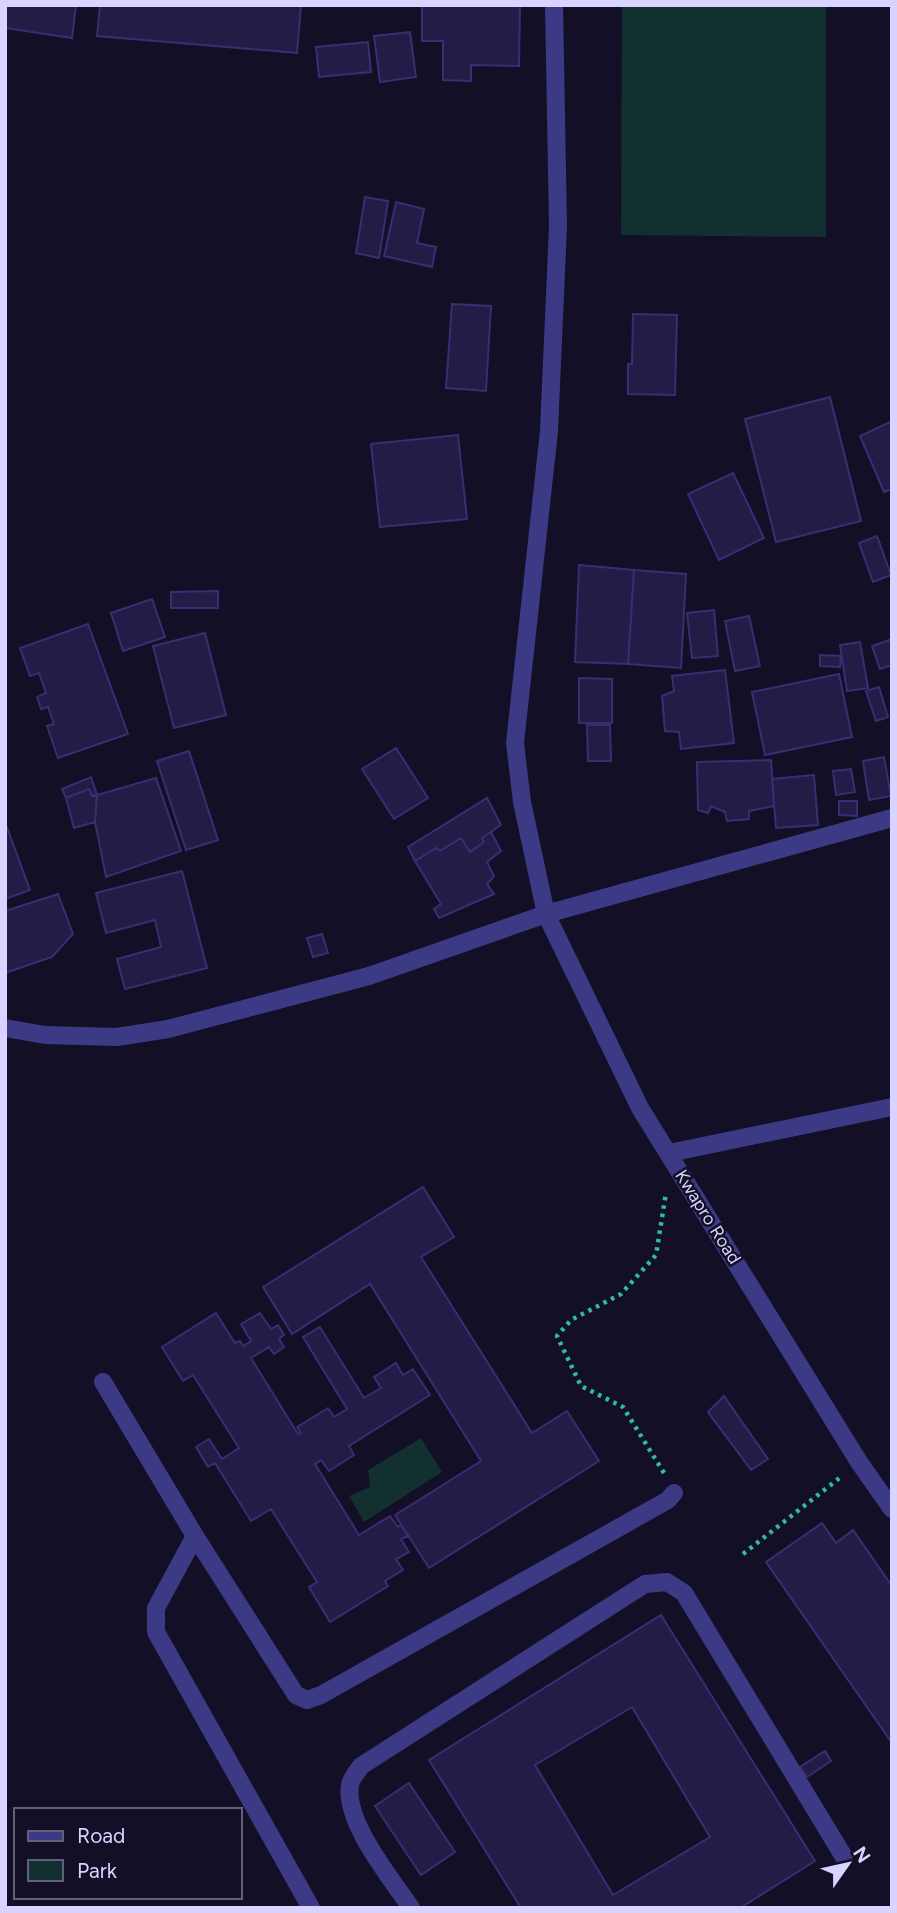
<svg xmlns="http://www.w3.org/2000/svg" width="897" height="1913" viewBox="0 0 897 1913" font-family="Figtree,sans-serif">
<style>
.green{fill:#12302f}
.building{fill:#241b47;stroke:#3b2d73;stroke-width:2;fill-rule:evenodd}
.lines{fill:none;stroke-linecap:round;stroke-linejoin:round}
.path{stroke:#2fb8b0;stroke-width:4.5;stroke-dasharray:3.5 5;stroke-linecap:butt}
.minor{stroke:#3d3a85;stroke-width:18}
.labels{text-anchor:middle;dominant-baseline:central;stroke-width:5;stroke-linejoin:round;paint-order:stroke}
.street-label{font-size:18px;fill:#d9d4ff;stroke:#130f26}
</style>
<rect width="100%" height="100%" fill="#130f26"/>
<path class="green" d="M 622,5 L 826,5 L 826,237 L 621,235 Z
M 421,1438 L 442,1472 L 364,1522 L 349,1496 L 370,1487 L 368,1470 Z"/>
<path class="building" d="M 5,5 L 76,5 L 72,38 L 5,28 Z
M 100,5 L 301,5 L 297,53 L 97,36 Z
M 422,5 L 520,5 L 519,66 L 471,65 L 471,81 L 443,80 L 443,41 L 422,41 Z
M 410,32 L 416,77 L 380,82 L 374,36 Z
M 368,42 L 371,72 L 319,77 L 316,47 Z
M 365,197 L 388,201 L 379,258 L 356,253 Z
M 396,202 L 424,209 L 417,243 L 436,247 L 432,267 L 384,256 Z
M 452,304 L 491,306 L 486,391 L 446,388 Z
M 633,314 L 677,315 L 675,395 L 628,394 L 628,364 L 632,364 Z
M 830,397 L 861,521 L 776,542 L 745,419 Z
M 890,422 L 892,427 L 892,489 L 884,492 L 860,436 Z
M 458,435 L 467,519 L 380,527 L 371,444 Z
M 733,473 L 764,538 L 719,560 L 688,494 Z
M 877,536 L 891,575 L 873,582 L 859,543 Z
M 579,565 L 634,570 L 628,664 L 575,662 Z
M 634,570 L 686,574 L 681,668 L 628,664 Z
M 218,591 L 218,608 L 171,608 L 171,592 Z
M 152,599 L 165,637 L 123,651 L 111,613 Z
M 714,610 L 718,656 L 692,658 L 687,613 Z
M 749,616 L 760,666 L 735,671 L 725,621 Z
M 88,624 L 128,734 L 58,758 L 47,726 L 54,724 L 48,707 L 41,709 L 37,697 L 46,693 L 39,673 L 30,676 L 20,648 Z
M 205,633 L 226,715 L 174,728 L 153,646 Z
M 892,639 L 892,665 L 880,669 L 872,646 Z
M 860,642 L 868,688 L 847,691 L 840,645 Z
M 820,655 L 841,656 L 840,667 L 820,666 Z
M 725,670 L 734,743 L 681,749 L 679,732 L 665,731 L 662,696 L 674,691 L 672,676 Z
M 839,674 L 852,737 L 765,755 L 752,692 Z
M 579,678 L 612,679 L 612,723 L 579,723 Z
M 879,687 L 888,717 L 876,721 L 866,691 Z
M 587,725 L 610,725 L 611,761 L 588,761 Z
M 396,748 L 428,798 L 394,819 L 362,769 Z
M 189,751 L 218,840 L 186,850 L 157,761 Z
M 884,757 L 891,796 L 869,800 L 863,761 Z
M 771,760 L 774,806 L 749,811 L 749,819 L 727,821 L 725,812 L 711,806 L 708,813 L 698,810 L 697,762 Z
M 851,769 L 855,792 L 836,795 L 833,771 Z
M 814,775 L 818,825 L 776,828 L 772,779 Z
M 91,777 L 97,795 L 92,796 L 89,789 L 66,798 L 62,789 Z
M 156,778 L 181,851 L 106,877 L 95,822 L 97,795 Z
M 89,789 L 92,796 L 97,795 L 95,822 L 74,828 L 66,798 Z
M 487,798 L 501,825 L 482,838 L 484,842 L 470,852 L 461,838 L 440,851 L 436,848 L 415,861 L 408,847 Z
M 839,801 L 857,801 L 857,816 L 839,815 Z
M 5,822 L 30,890 L 5,899 Z
M 491,832 L 501,851 L 487,862 L 494,876 L 487,884 L 494,894 L 439,918 L 434,909 L 441,904 L 415,861 L 436,848 L 440,851 L 461,838 L 470,852 L 484,842 L 482,838 Z
M 182,871 L 207,968 L 125,989 L 117,959 L 161,947 L 155,920 L 106,933 L 96,893 Z
M 58,894 L 73,934 L 52,957 L 5,973 L 5,911 Z
M 322,934 L 328,953 L 313,957 L 307,938 Z
M 423,1187 L 454,1237 L 421,1257 L 532,1433 L 567,1411 L 599,1461 L 429,1568 L 395,1515 L 481,1461 L 370,1284 L 292,1334 L 263,1287 Z
M 216,1313 L 235,1343 L 240,1341 L 243,1346 L 251,1341 L 241,1324 L 260,1313 L 271,1329 L 278,1325 L 284,1335 L 279,1339 L 284,1347 L 274,1354 L 269,1347 L 251,1358 L 298,1434 L 301,1433 L 297,1427 L 328,1408 L 334,1417 L 347,1409 L 303,1337 L 320,1327 L 364,1398 L 381,1388 L 374,1377 L 396,1363 L 403,1375 L 413,1369 L 430,1395 L 349,1446 L 354,1455 L 329,1471 L 321,1460 L 315,1464 L 359,1535 L 390,1516 L 398,1527 L 401,1525 L 408,1536 L 401,1539 L 409,1552 L 396,1559 L 403,1570 L 385,1581 L 388,1586 L 330,1622 L 309,1587 L 317,1582 L 271,1509 L 251,1521 L 215,1463 L 208,1467 L 196,1447 L 209,1439 L 222,1459 L 239,1448 L 193,1375 L 183,1381 L 162,1347 Z
M 724,1396 L 768,1459 L 751,1470 L 708,1412 Z
M 822,1523 L 836,1543 L 853,1530 L 892,1586 L 892,1743 L 766,1562 Z
M 661,1615 L 815,1861 L 740,1908 L 521,1908 L 429,1760 ZM 632,1707 L 710,1837 L 613,1895 L 535,1765 Z
M 825,1751 L 831,1761 L 807,1777 L 800,1767 Z
M 409,1783 L 455,1852 L 421,1875 L 375,1806 Z"/>
<g class="lines">
<path class="path" d="M 664,1473 L 623,1407 L 581,1386 L 557,1336 L 571,1320 L 621,1294 L 656,1255 L 666,1193
M 743,1554 L 842,1476"/>
<path class="minor" d="M 554,5 L 558,226 L 549,431 L 515,743 L 522,802 L 546,914 L 640,1108 L 859,1462 L 892,1509
M 5,1028 L 45,1035 L 117,1037 L 168,1029 L 369,976 L 546,914 L 892,818
M 669,1153 L 892,1107
M 103,1382 L 195,1536 L 296,1695 L 307,1700 L 321,1695 L 668,1500 L 674,1493
M 195,1536 L 156,1608 L 156,1632 L 311,1908
M 411,1908 C 391,1878 344,1822 350,1785 C 351,1778 358,1771 361,1766 L 645,1584 L 667,1582 L 684,1593 L 844,1857"/>
</g>
<g class="labels">
<g class="street-label">
<text transform="translate(708 1217) rotate(58)">Kwapro Road</text>
</g>
</g>
<rect width="897" height="1913" fill="none" stroke="#d9d4ff" stroke-width="14"/>
<rect x="14" y="1808" width="228" height="91" fill="#130f26" stroke="#625e7d" stroke-width="2"/>
<rect x="28" y="1831" width="35" height="10" fill="#3d3a85" stroke="#625e7d" stroke-width="2"/>
<text x="77" y="1843" font-size="21" fill="#d9d4ff">Road</text>
<rect x="28" y="1860" width="35" height="21" fill="#12302f" stroke="#625e7d" stroke-width="2"/>
<text x="77" y="1878" font-size="21" fill="#d9d4ff">Park</text>
<g transform="translate(848 1864) rotate(56)" stroke="#130f26" stroke-width="5" paint-order="stroke">
<path d="M0-5L12 26L0 18L-12 26Z" fill="#d9d4ff"/>
<text y="-10" font-size="19" font-weight="bold" text-anchor="middle" fill="#d9d4ff">N</text>
</g>
</svg>
